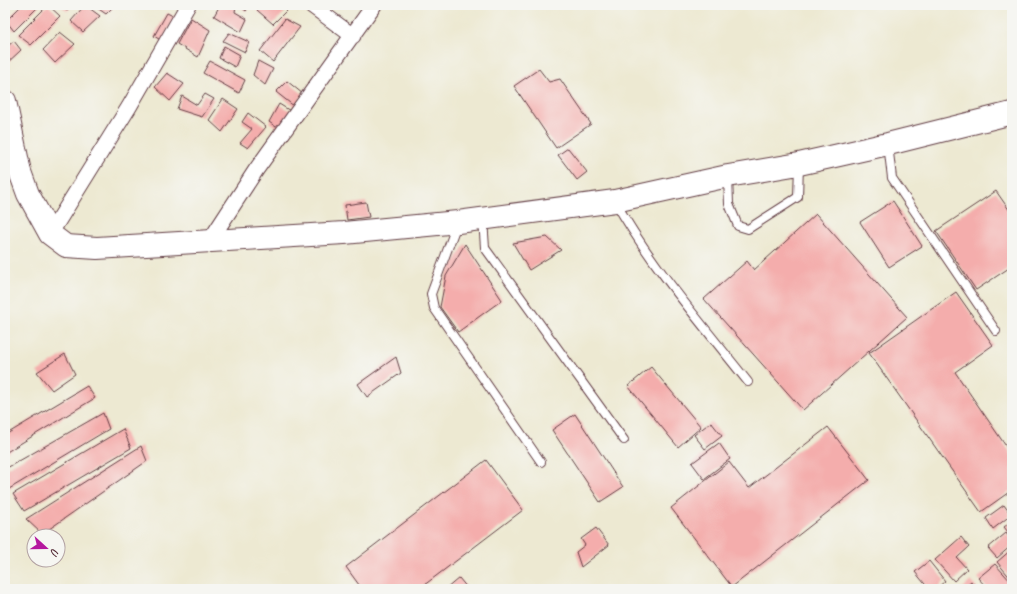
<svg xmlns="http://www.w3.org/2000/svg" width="1017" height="594" viewBox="0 0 1017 594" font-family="Caveat,sans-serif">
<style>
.building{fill:#f4adac}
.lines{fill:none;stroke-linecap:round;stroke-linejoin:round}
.lane-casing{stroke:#623d44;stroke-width:10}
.street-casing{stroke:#623d44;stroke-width:17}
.secondary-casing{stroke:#623d44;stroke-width:24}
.lane{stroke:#fff;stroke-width:8}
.street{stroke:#fff;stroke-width:15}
.secondary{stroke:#fff;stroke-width:22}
</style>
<rect width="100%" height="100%" fill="#f6f6f2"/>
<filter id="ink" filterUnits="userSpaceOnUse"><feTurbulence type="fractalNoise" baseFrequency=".025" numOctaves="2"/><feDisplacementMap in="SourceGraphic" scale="8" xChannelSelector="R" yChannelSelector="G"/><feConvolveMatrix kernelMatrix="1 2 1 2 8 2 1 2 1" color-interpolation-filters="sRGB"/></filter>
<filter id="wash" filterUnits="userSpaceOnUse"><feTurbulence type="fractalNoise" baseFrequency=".012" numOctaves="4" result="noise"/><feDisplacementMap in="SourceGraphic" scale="16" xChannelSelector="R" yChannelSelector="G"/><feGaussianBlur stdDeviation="0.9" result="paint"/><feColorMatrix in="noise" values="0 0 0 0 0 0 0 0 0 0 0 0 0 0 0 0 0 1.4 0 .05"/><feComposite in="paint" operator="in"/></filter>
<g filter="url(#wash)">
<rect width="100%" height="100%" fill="#ede9d2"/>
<g id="blocks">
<path class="building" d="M 22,5 L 40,5 L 14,31 L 6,21 Z
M 48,5 L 60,16 L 31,45 L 18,35 Z
M 61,5 L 73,5 L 67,11 Z
M 85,5 L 100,16 L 83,32 L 71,21 Z
M 93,5 L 115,5 L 106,14 Z
M 220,5 L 236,5 L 235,12 L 247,19 L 241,32 L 214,16 Z
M 239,5 L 250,5 L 246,11 Z
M 261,5 L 282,5 L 288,9 L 273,24 L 257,10 Z
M 167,13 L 175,17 L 162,41 L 154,36 Z
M 191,18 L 210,30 L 198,57 L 177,44 Z
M 285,19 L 300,27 L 273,62 L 260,51 Z
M 60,32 L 75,44 L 55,63 L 43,50 Z
M 229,33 L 249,42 L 245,52 L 223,41 Z
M 14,41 L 21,50 L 5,65 L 5,48 Z
M 224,46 L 240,55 L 235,67 L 219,58 Z
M 210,61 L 245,80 L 239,93 L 203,73 Z
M 258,61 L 273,69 L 265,85 L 253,75 Z
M 539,69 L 549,82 L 560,79 L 591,124 L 556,148 L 514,86 Z
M 167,73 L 184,84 L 170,101 L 155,87 Z
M 287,81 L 303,94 L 295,107 L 276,92 Z
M 205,94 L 214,99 L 202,117 L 177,109 L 182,96 L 197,105 Z
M 223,99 L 238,109 L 222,132 L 209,120 Z
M 279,104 L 292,112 L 279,129 L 269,122 Z
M 248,113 L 266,127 L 248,148 L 240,143 L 252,129 L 242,122 Z
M 568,148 L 587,172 L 577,180 L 558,155 Z
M 996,191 L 1012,214 L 1012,266 L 976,290 L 936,231 Z
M 893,201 L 922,246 L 889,267 L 860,222 Z
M 366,202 L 369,217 L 347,220 L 345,205 Z
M 816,214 L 907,317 L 803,410 L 704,299 L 747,261 L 754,270 Z
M 547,237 L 561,250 L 529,270 L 513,243 Z
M 465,244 L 502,300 L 458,332 L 440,307 L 446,276 Z
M 956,292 L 993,345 L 955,372 L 1012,455 L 1012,490 L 981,512 L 869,353 Z
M 65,354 L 75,374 L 52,390 L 37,372 Z
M 396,357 L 401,373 L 367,397 L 358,384 Z
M 651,367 L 701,427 L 678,447 L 628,386 Z
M 87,386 L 95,398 L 5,453 L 5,435 Z
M 103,413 L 109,429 L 9,489 L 5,483 L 5,469 Z
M 575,414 L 623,487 L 600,502 L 552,430 Z
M 711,422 L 722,436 L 705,449 L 694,435 Z
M 828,427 L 869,480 L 732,587 L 671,508 L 729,462 L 749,488 Z
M 123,429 L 131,448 L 24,511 L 13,494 Z
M 719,443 L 730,459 L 704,479 L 692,463 Z
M 141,446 L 147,461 L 42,534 L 26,519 Z
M 486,460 L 523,510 L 419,589 L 362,589 L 346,567 Z
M 1004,505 L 1011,515 L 993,529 L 986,518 Z
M 1012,521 L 1012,537 L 1004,527 Z
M 596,528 L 609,545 L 581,567 L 576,552 L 585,545 L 581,539 Z
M 1006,533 L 1012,541 L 1012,545 L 997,558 L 988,548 Z
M 961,537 L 969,547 L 957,558 L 967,569 L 954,581 L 935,560 Z
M 1012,549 L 1012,580 L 997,562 Z
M 929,561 L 945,581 L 936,589 L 929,589 L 915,572 Z
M 995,564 L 1012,583 L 1012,589 L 988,589 L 978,578 Z
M 459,578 L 468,589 L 446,589 Z
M 971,581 L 978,589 L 962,589 Z"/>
</g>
</g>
<g filter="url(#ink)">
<use href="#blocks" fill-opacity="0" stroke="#623d44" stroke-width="1"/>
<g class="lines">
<defs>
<path id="lane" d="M 888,144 L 892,178 L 996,331
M 728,176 L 729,204 L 738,226 L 748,229 L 798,197 L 799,165
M 616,203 C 653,268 702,324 748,382
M 483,219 L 485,248 L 624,440
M 457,224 L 431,294 L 434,308 L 541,462"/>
<path id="street" d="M 311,5 L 353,36
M 50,234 L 129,107 L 188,5
M 209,242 L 256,170 L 374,5"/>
<path id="secondary" d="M 5,101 L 20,172 L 28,194 L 50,234 L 66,246 L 97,248 L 344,233 L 458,222 L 615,201 L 728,176 L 799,164 L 888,144 L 1012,113"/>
</defs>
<use href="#lane" class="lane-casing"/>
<use href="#street" class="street-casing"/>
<use href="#secondary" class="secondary-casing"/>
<use href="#lane" class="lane"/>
<use href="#street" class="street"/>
<use href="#secondary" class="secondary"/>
</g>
</g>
<rect width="1017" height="594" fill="none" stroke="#f6f6f2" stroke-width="20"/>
<g transform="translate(46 548) rotate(111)"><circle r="19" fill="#f6f6f2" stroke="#b1a0a2"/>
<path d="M0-3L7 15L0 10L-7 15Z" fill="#b5179e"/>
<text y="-6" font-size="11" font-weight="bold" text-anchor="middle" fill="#4a1f2b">U</text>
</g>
</svg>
